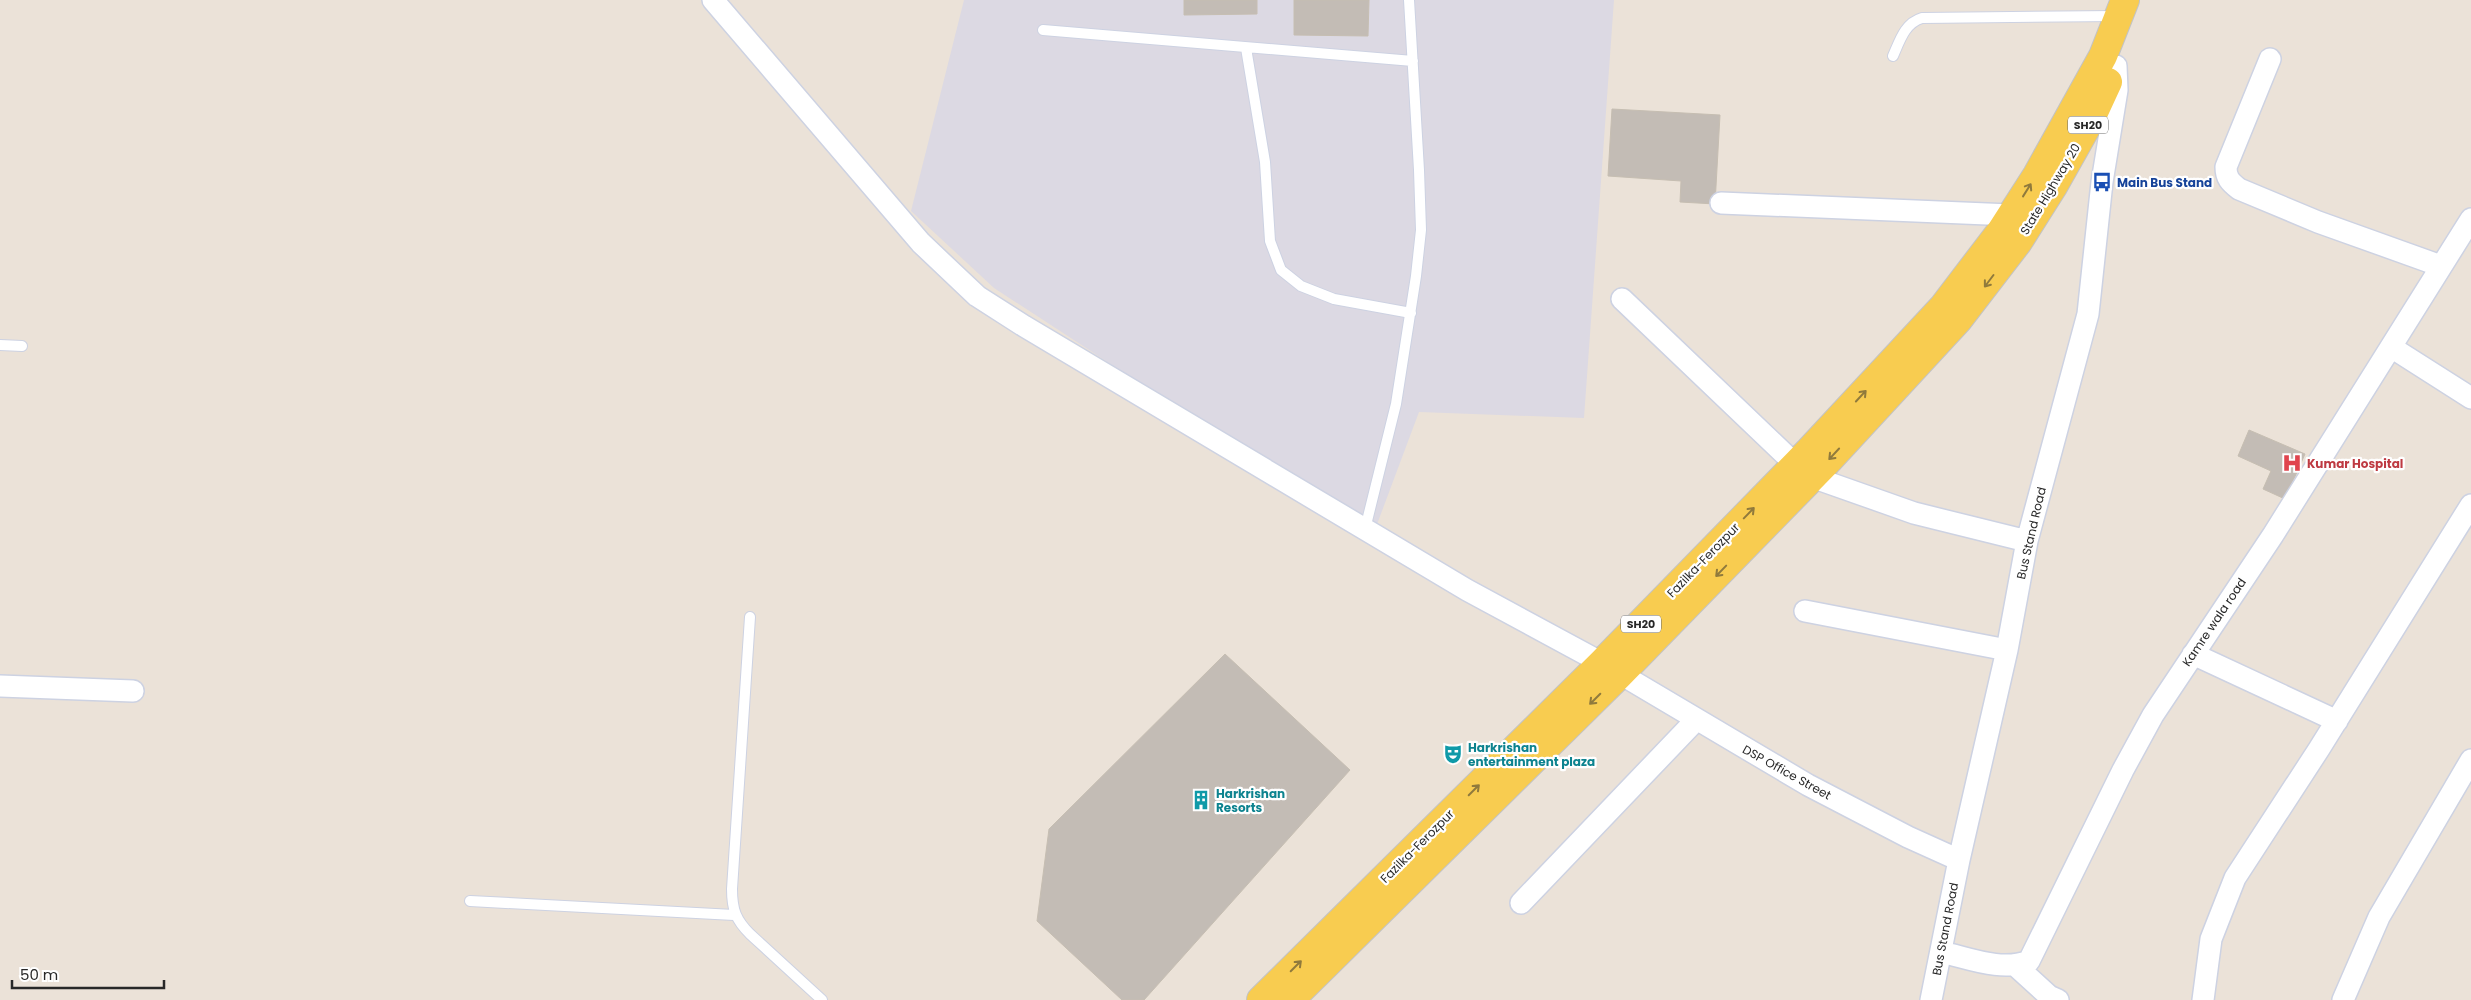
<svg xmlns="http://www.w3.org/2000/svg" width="2471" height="1000" viewBox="0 0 2471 1000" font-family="Poppins,sans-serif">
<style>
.industrial{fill:#dcd9e3}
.building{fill:#c3bcb5;stroke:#c6beb2}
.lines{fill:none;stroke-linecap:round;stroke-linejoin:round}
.service-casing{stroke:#cdd2e2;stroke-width:12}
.minor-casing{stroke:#cdd2e2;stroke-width:24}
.primary-casing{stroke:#c3c3c3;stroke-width:30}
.service{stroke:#fff;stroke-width:10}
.minor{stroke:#fff;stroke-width:21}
.primary{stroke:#f8cc50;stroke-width:28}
.oneway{stroke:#907a3c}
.labels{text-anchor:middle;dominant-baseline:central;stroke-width:4.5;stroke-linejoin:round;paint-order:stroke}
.shield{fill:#fff;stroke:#686868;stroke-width:1}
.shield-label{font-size:11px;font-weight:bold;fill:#282828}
.transit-label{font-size:12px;font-weight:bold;fill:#164399;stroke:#fff;text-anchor:start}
.street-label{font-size:12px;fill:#282828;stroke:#fff}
.health-label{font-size:12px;font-weight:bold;fill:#be3a42;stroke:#fff;text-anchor:start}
.culture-label{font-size:12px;font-weight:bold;fill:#0d838f;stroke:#fff;text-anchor:start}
</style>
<rect width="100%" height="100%" fill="#ebe2d8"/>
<path class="industrial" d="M 964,0 L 1614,0 L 1584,418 L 1419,412 L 1373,535 L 994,288 L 911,211 Z"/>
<path class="building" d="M 1184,0 L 1257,0 L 1257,14 L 1184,15 Z
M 1294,0 L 1369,0 L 1368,36 L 1294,35 Z
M 1612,109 L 1720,115 L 1715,204 L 1680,202 L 1681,181 L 1608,176 Z
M 2249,430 L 2305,454 L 2285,499 L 2263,489 L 2271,471 L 2238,456 Z
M 1225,654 L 1350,770 L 1144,1000 L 1122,1000 L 1037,921 L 1049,829 Z"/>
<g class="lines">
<defs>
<path id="service" d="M 1043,30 L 1413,61
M 1246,48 L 1265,162 L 1270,241 L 1281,270 L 1301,286 L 1334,299 L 1411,313
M 1893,56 C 1900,40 1905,23 1922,18 L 2116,16
M 0,345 L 22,346
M 1365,529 L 1396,404 L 1416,276 L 1421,230 L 1419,170 L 1409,0
M 750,617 L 732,889 C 732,910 736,920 750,934 L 822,1000
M 470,901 L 734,915"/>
<path id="minor" d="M 713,0 L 921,243 L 977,296 L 1024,326 L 1467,590 L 1602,663 L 1808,785 L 1908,837 L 1959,860
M 2270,59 L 2226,167 C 2226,178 2230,182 2239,189 L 2318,222 L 2441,266
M 1721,203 L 2011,215
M 1622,299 L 1796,465
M 2391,347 L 2471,398
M 1812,477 L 1914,513 L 2027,541
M 1805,611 L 2007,650
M 2193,654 L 2337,721
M 0,686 L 133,691
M 1521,903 L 1696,720
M 1941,952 C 1969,958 2001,972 2029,961 L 2123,770 L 2153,715 L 2273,535 L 2471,219
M 2016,966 L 2049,996 L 2058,1000
M 1931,1000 L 1959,860 L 2007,650 L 2027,541 L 2088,314 L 2102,182 L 2117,90 L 2116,66
M 2203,1000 L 2211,939 L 2235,878 L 2319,749 L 2471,505
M 2343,1000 L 2379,917 L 2471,760"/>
<path id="primary" d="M 1261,1000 L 1602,663 L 1809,451 L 1943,307 L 2001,231 L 2037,175 L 2103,56 L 2125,0
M 1290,1000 L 1619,675 L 1824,465 L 1958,320 L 2018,242 L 2054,185 L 2090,121 L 2108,82"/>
</defs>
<use href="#service" class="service-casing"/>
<use href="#minor" class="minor-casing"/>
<use href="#primary" class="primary-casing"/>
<use href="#service" class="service"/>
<use href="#minor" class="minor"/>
<use href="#primary" class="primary"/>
</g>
<defs><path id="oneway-shaft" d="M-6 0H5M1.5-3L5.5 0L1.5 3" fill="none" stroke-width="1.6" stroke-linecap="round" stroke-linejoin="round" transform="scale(1.25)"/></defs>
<g class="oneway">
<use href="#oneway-shaft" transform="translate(2027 190) rotate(-58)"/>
<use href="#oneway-shaft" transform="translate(1989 281) rotate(127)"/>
<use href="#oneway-shaft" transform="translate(1861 396) rotate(-47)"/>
<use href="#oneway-shaft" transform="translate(1834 454) rotate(133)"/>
<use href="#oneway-shaft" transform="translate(1749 513) rotate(-46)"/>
<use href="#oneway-shaft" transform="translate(1721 571) rotate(134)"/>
<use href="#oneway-shaft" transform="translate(1595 699) rotate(135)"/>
<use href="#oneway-shaft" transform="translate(1474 790) rotate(-45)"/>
<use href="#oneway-shaft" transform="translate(1296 966) rotate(-45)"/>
</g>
<defs>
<symbol id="bus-bare" viewBox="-9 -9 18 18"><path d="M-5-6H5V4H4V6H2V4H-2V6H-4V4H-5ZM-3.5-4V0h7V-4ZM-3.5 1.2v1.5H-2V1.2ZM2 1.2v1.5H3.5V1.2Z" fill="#1a4fb4" stroke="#fff" stroke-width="2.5" paint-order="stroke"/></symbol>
<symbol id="hospital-bare" viewBox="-9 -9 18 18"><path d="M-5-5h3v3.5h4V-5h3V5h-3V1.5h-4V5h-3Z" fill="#e0444e" stroke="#fff" stroke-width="2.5" paint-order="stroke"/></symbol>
<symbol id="theatre-bare" viewBox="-9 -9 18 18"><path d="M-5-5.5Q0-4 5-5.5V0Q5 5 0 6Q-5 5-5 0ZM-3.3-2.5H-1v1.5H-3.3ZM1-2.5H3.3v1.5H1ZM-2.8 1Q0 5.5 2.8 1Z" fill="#0f9aa8" stroke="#fff" stroke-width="2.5" paint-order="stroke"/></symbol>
<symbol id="building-bare" viewBox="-9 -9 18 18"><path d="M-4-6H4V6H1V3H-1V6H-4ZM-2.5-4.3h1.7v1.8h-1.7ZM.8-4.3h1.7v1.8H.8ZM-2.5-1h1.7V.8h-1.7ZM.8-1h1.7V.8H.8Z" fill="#0f9aa8" stroke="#fff" stroke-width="2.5" paint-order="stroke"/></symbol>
</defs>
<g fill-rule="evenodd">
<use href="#bus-bare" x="2088" y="168" width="28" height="28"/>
<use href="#hospital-bare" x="2278" y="449" width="28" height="28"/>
<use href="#theatre-bare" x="1439" y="740" width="28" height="28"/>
<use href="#building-bare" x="1187" y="786" width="28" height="28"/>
</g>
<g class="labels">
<g class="shield">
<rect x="2068" y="116.5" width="40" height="17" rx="4"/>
<rect x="1621" y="615.5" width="40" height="17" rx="4"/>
</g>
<g class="shield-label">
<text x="2088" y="125">SH20</text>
<text x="1641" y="624">SH20</text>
</g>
<g class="transit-label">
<text x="2117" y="182">Main Bus Stand</text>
</g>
<g class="street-label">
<text transform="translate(2050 189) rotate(-59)">State Highway 20</text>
<text transform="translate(2031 533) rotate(-77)">Bus Stand Road</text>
<text transform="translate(1703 560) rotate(-46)">Fazilka-Ferozpur</text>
<text transform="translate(2214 622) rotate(-56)">Kamre wala road</text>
<text transform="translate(1787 772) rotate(29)">DSP Office Street</text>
<text transform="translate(1417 846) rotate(-45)">Fazilka-Ferozpur</text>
<text transform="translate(1945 929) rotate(-79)">Bus Stand Road</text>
</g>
<g class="health-label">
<text x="2307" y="463">Kumar Hospital</text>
</g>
<g class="culture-label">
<text x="1468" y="747">Harkrishan<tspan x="1468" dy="14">entertainment plaza</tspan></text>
<text x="1216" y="793">Harkrishan<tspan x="1216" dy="14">Resorts</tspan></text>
</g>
</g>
<path d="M12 980v8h152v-8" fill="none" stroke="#282828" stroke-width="2.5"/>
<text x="20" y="980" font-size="15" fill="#282828" stroke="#ffffff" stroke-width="4" paint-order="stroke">50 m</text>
</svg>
